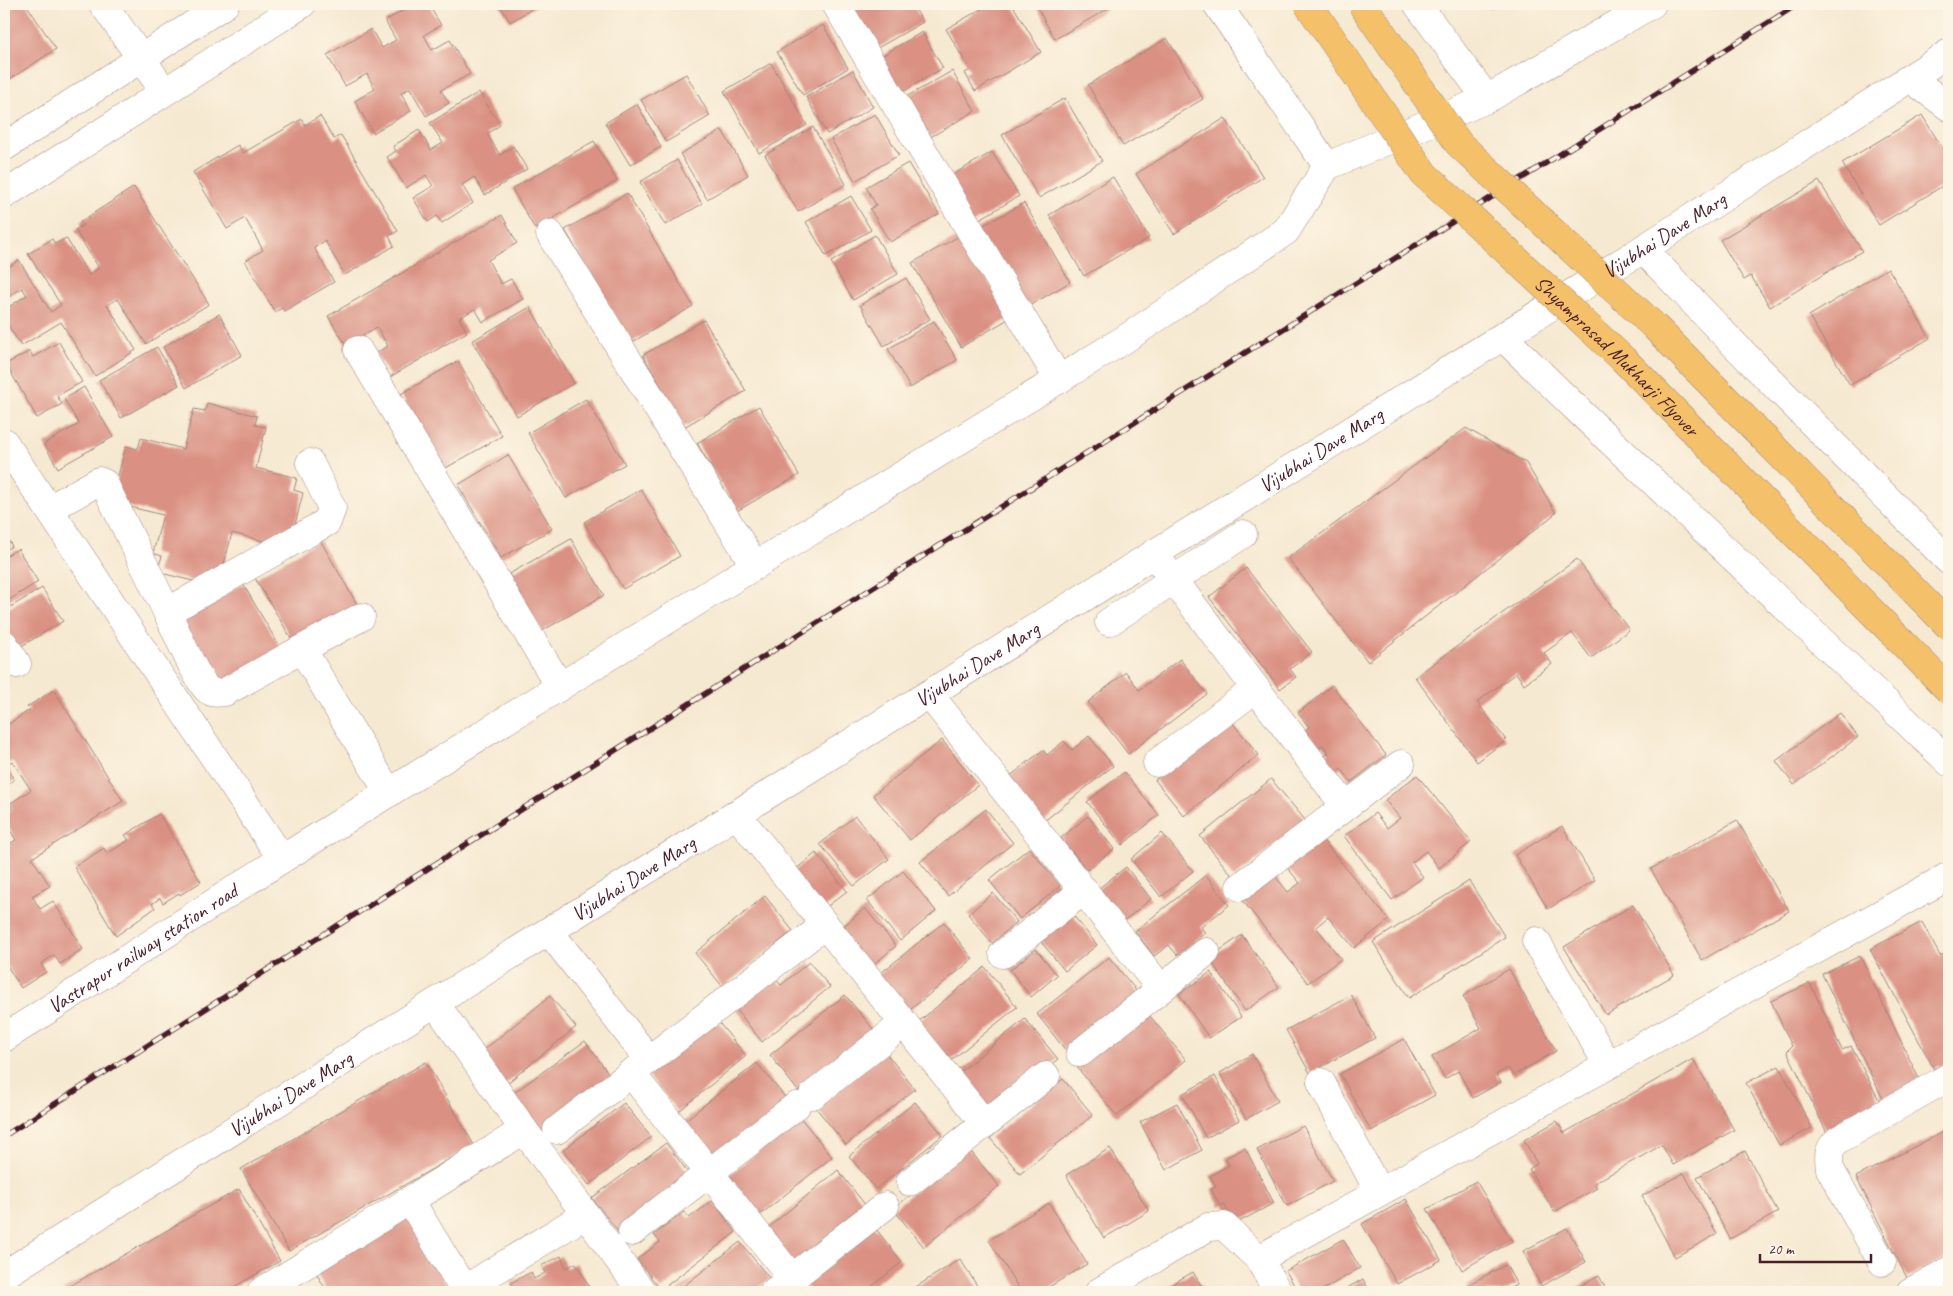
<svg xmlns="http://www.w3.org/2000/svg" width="1953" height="1296" viewBox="0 0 1953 1296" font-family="Caveat,sans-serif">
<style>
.building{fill:#da9183}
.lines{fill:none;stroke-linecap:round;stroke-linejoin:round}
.minor-casing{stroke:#a0847e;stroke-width:29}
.minor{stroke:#fff;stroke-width:28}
.rail-casing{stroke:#4a1f2b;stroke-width:5.5}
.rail{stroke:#fcf5e5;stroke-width:4;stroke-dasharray:11;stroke-linecap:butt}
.major-bridge-casing{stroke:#a0847e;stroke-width:29;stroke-linecap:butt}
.major-bridge{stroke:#f4c16b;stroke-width:28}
.labels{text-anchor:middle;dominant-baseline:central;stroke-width:4;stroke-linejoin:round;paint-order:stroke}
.street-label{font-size:21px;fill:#4a1f2b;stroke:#fcf5e5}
</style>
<rect width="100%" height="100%" fill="#fcf5e5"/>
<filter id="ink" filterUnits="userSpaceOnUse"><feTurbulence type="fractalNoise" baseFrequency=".02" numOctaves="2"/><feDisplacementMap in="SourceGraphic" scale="10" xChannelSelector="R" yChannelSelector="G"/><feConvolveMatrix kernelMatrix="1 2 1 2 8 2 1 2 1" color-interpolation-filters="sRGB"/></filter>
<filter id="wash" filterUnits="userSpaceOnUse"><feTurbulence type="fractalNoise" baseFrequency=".0096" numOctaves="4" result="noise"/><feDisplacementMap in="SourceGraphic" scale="20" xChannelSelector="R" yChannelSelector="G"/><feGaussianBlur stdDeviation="1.12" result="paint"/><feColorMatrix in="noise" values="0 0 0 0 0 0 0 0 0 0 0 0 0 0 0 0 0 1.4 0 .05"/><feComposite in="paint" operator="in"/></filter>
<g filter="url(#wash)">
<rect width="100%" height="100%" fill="#f6e9d1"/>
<g id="blocks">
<path class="building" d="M 4,4 L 26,4 L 56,49 L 4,83 Z
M 414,4 L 428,4 L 441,25 L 424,35 L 432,50 L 450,40 L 470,74 L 441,90 L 449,103 L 426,116 L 410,88 L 401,93 L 411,111 L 373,133 L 355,101 L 375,89 L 367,74 L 345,86 L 327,55 L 371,29 L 382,48 L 396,40 L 385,21 Z
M 499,4 L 540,4 L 510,22 Z
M 847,4 L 912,4 L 923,22 L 874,50 Z
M 990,4 L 1012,4 L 1041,52 L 975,91 L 965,73 L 970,70 L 946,29 Z
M 1035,4 L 1116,4 L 1055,39 Z
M 1487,4 L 1498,4 L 1490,9 Z
M 823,25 L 848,68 L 803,95 L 777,52 Z
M 922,32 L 943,68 L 899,94 L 878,58 Z
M 1167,38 L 1203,99 L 1123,146 L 1088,85 Z
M 771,63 L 807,125 L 759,153 L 724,91 Z
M 853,70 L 873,107 L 827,134 L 806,97 Z
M 952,71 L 975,111 L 929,138 L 906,97 Z
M 686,74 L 710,116 L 666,142 L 641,100 Z
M 479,92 L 500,125 L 487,134 L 500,155 L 513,146 L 527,169 L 485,195 L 474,177 L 462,185 L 473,203 L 442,223 L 437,216 L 428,222 L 413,198 L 433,186 L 426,175 L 406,188 L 387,157 L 396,151 L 393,146 L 419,130 L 431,150 L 443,143 L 430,123 Z
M 1065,98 L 1102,161 L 1039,198 L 1002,135 Z
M 637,104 L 661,147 L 630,165 L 605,123 Z
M 875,114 L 899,155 L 855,181 L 831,139 Z
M 1922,115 L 1949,159 L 1949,182 L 1879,225 L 1842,163 Z
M 320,116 L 334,139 L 341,135 L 398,231 L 389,236 L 394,246 L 345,275 L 325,241 L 314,248 L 334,282 L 284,311 L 282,308 L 275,312 L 245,261 L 263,250 L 245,218 L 227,229 L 193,172 L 238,145 L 243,153 L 302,119 L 305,125 Z
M 1225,118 L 1263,177 L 1174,234 L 1136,174 Z
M 813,127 L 846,184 L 798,212 L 765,155 Z
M 722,130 L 748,175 L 707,199 L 680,154 Z
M 594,141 L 617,181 L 535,229 L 512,189 Z
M 992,152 L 1019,196 L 968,226 L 942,181 Z
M 677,160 L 702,204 L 665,225 L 640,182 Z
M 908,163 L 939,214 L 890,242 L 870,209 L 876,205 L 866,187 Z
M 1113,177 L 1149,238 L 1084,276 L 1049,215 Z
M 1819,181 L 1862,251 L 1770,307 L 1751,276 L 1744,280 L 1720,240 Z
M 134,187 L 209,304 L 146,344 L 118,299 L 107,305 L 136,350 L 95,376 L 61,322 L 21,346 L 4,319 L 4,310 L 27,295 L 22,288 L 4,299 L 4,270 L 19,260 L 51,312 L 61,305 L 28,254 L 52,239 L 55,244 L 66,238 L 89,275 L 99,268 L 75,230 L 83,225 L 80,222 Z
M 627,193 L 693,306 L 631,343 L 565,230 Z
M 851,196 L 871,230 L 826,256 L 806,222 Z
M 1024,203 L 1070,282 L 1022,310 L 975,230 Z
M 502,215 L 517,243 L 488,260 L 501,284 L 511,279 L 523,299 L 483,322 L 475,309 L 459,318 L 467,332 L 390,377 L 376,353 L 388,346 L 377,327 L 346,345 L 328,316 Z
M 875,235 L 898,274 L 853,300 L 831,262 Z
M 961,235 L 1010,318 L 961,347 L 912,263 Z
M 1888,268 L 1930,338 L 1850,385 L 1809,316 Z
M 906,278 L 930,319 L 884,346 L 860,305 Z
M 530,307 L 574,383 L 517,416 L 472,341 Z
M 219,314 L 242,355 L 186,388 L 163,347 Z
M 704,320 L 746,391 L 684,427 L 643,355 Z
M 934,321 L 957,360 L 910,388 L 888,349 Z
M 59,342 L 82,382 L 57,396 L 62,404 L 37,418 L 6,364 L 30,351 L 33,357 Z
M 157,347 L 179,385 L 121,418 L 99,380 Z
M 458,361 L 502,436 L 444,469 L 401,394 Z
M 84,387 L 113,437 L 58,468 L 44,444 L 79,424 L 64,399 Z
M 586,399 L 625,464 L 566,498 L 528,433 Z
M 207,403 L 257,416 L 255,425 L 266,427 L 256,468 L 297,478 L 294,490 L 303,493 L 291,540 L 279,545 L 232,533 L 222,572 L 213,569 L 209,585 L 157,572 L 162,556 L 153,553 L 163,515 L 118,504 L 113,494 L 126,446 L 138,449 L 141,438 L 183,449 L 194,409 L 205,411 Z
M 759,406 L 799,475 L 737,511 L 697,443 Z
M 1466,428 L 1526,463 L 1556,513 L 1368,662 L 1288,558 Z
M 508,455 L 552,529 L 501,558 L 458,485 Z
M 641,489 L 680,556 L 623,589 L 584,522 Z
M 4,533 L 12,546 L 4,551 Z
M 571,539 L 604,595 L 542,631 L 509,574 Z
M 320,540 L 358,606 L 294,643 L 255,578 Z
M 18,549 L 38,582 L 4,603 L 4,557 Z
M 1577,559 L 1629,630 L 1591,658 L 1572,633 L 1544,653 L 1552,664 L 1524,684 L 1516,673 L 1477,702 L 1506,740 L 1477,762 L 1415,677 Z
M 1246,568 L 1312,652 L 1290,669 L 1296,677 L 1280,689 L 1209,597 Z
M 243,584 L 281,649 L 213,688 L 175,624 Z
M 42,588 L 63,621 L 15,650 L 4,633 L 4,611 Z
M 1180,659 L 1207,694 L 1128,754 L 1088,702 L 1126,672 L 1139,690 Z
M 1332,685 L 1386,755 L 1351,782 L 1341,768 L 1334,774 L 1321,758 L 1329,753 L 1323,745 L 1316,751 L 1302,733 L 1309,727 L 1298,713 Z
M 54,690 L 123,801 L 32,858 L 50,886 L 32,896 L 40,909 L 53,901 L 83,949 L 60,964 L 54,955 L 41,964 L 46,972 L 21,988 L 4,961 L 4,847 L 16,840 L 4,820 L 4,814 L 13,809 L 9,804 L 31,790 L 12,761 L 6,765 L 14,780 L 4,786 L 4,727 L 30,710 L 27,707 Z
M 1840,713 L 1858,737 L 1794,785 L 1776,761 Z
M 1230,720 L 1259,755 L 1184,816 L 1155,780 Z
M 1089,736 L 1113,766 L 1043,822 L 1008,778 L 1043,750 L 1047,755 L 1064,741 L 1072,750 Z
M 942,740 L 978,785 L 910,840 L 873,795 Z
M 1124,772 L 1159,815 L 1122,845 L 1087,802 Z
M 1417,775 L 1471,842 L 1439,868 L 1426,851 L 1412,862 L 1423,877 L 1392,900 L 1344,836 L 1375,813 L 1387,828 L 1400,818 L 1385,800 Z
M 1271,779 L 1305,820 L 1234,878 L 1200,836 Z
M 986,809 L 1013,843 L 948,896 L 920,862 Z
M 159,814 L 201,882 L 180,895 L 179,893 L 163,903 L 160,898 L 152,904 L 155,908 L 116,936 L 74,867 L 104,848 L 107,854 L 129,840 L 125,835 Z
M 855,816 L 889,859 L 854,886 L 820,844 Z
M 1088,816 L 1114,849 L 1087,870 L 1061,838 Z
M 1737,820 L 1789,911 L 1702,960 L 1651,869 Z
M 1562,826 L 1595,880 L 1548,909 L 1515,855 Z
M 1162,833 L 1193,871 L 1161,897 L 1131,859 Z
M 1320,837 L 1389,920 L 1354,948 L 1328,917 L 1316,927 L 1341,959 L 1308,983 L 1243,901 L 1275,876 L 1288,892 L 1300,883 L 1285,865 Z
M 1029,848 L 1060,886 L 1020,919 L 989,880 Z
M 816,853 L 847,891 L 820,912 L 790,874 Z
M 1126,867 L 1151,899 L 1120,924 L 1094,892 Z
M 903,871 L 936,911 L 900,941 L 867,900 Z
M 1206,875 L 1229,905 L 1201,927 L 1205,933 L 1177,955 L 1169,945 L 1154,956 L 1135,931 Z
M 1469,881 L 1505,937 L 1409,998 L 1373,942 Z
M 993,893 L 1017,922 L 992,943 L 968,914 Z
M 765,896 L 793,931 L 723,987 L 695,953 Z
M 1065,905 L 1097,945 L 1065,971 L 1033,932 Z
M 1633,905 L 1674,975 L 1606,1015 L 1564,947 Z
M 865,908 L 896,946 L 867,970 L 836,932 Z
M 944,922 L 973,959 L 906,1013 L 876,977 Z
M 1922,922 L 1940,956 L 1949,951 L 1949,1061 L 1934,1069 L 1870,949 Z
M 1242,935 L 1279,987 L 1245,1011 L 1209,958 Z
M 1036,949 L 1057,975 L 1031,997 L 1010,970 Z
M 1860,956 L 1920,1081 L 1883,1099 L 1822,974 Z
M 1109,957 L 1139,994 L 1067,1052 L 1037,1014 Z
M 809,962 L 830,987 L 762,1042 L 736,1009 L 775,978 L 781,985 Z
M 985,967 L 1017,1007 L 944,1066 L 912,1027 Z
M 1509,969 L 1556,1051 L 1513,1076 L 1508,1068 L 1496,1075 L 1501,1082 L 1473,1098 L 1458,1071 L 1445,1079 L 1432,1057 L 1481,1028 L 1463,996 Z
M 1211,972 L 1241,1017 L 1209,1038 L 1179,994 Z
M 1810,983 L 1842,1050 L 1851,1046 L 1880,1102 L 1851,1116 L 1854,1122 L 1828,1135 L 1787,1051 L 1792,1046 L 1771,1001 Z
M 845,995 L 874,1030 L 798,1091 L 770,1055 Z
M 1351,995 L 1375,1038 L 1310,1073 L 1286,1030 Z
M 550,996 L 576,1027 L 505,1085 L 480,1053 Z
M 1145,1010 L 1186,1060 L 1117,1116 L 1076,1066 Z
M 716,1019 L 746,1056 L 678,1112 L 648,1075 Z
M 1025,1019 L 1058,1059 L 988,1114 L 956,1075 Z
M 1404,1039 L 1435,1095 L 1371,1131 L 1340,1074 Z
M 585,1041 L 614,1081 L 541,1134 L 511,1095 Z
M 885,1052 L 915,1089 L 846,1145 L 816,1108 Z
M 1252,1054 L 1278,1101 L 1246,1119 L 1220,1073 Z
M 1693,1059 L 1734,1130 L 1673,1165 L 1662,1145 L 1594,1183 L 1597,1188 L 1554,1212 L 1529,1169 L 1537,1164 L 1524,1140 L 1557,1121 L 1564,1133 Z
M 426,1062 L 474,1145 L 289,1251 L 241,1169 Z
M 757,1063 L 789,1102 L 715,1161 L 683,1122 Z
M 1779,1066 L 1812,1128 L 1779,1145 L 1746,1083 Z
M 1215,1076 L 1239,1120 L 1206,1138 L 1182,1094 Z
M 1063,1079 L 1093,1115 L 1020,1174 L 990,1138 Z
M 915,1102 L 943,1135 L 876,1189 L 849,1156 Z
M 624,1103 L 651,1137 L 589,1185 L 563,1150 Z
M 1177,1103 L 1202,1150 L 1166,1170 L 1140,1122 Z
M 800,1117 L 832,1157 L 760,1215 L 728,1176 Z
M 1303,1126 L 1333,1181 L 1287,1206 L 1257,1150 Z
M 1949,1129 L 1949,1256 L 1907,1278 L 1856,1177 Z
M 666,1143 L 693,1179 L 620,1234 L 592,1198 Z
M 968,1148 L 999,1186 L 924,1247 L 893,1209 Z
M 1110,1148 L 1149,1211 L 1104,1238 L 1066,1175 Z
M 1245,1148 L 1274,1203 L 1235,1224 L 1224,1204 L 1220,1206 L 1211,1189 L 1216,1187 L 1210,1176 L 1229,1165 L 1225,1158 Z
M 1745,1151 L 1778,1212 L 1730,1239 L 1697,1177 Z
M 838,1170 L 866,1206 L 793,1266 L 764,1231 Z
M 1684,1173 L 1717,1234 L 1675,1257 L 1642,1196 Z
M 1476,1181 L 1512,1241 L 1462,1270 L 1427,1209 Z
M 239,1189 L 280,1261 L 225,1292 L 64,1292 L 63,1290 Z
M 1406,1199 L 1441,1260 L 1397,1284 L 1362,1224 Z
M 712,1201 L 736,1232 L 661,1290 L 637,1259 L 660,1242 L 654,1235 L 684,1212 L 689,1218 Z
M 1049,1203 L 1087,1264 L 1041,1292 L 1021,1292 L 989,1240 Z
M 407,1214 L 449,1289 L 443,1292 L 327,1292 L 313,1267 Z
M 872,1224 L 902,1262 L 865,1292 L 811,1292 L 801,1280 Z
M 1567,1228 L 1586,1262 L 1541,1286 L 1523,1251 Z
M 1343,1239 L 1360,1268 L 1319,1292 L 1298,1292 L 1286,1271 Z
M 740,1242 L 770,1279 L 752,1292 L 676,1292 Z
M 561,1256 L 566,1268 L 576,1263 L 592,1292 L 516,1292 L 511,1283 L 531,1272 L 534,1279 L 545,1273 L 541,1266 Z
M 960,1259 L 981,1292 L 913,1292 L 911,1290 Z
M 1506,1265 L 1517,1285 L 1502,1292 L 1471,1292 L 1467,1285 Z
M 1193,1272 L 1205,1292 L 1158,1292 Z
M 1599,1276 L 1608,1292 L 1568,1292 Z
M 1363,1279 L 1370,1292 L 1340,1292 Z
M 1949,1285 L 1949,1292 L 1934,1292 Z"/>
</g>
</g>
<g filter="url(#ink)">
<use href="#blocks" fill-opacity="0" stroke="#a0847e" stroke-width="1"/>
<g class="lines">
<defs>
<g id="minor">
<path d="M 103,4 L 164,91"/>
<path d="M 836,4 L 1059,380"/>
<path d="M 1217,4 L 1327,166"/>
<path d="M 1417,4 L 1487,99"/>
<path d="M 1910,78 L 1949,107"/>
<path d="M 4,147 L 225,4"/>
<path d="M 4,195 L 302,4"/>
<path d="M 550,234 L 755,566"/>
<path d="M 1643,249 L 1721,331 L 1949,561"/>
<path d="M 1503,337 L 1581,413 L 1949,762"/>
<path d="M 358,350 L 560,687"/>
<path d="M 4,442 L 282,859"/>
<path d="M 49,509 L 99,481 L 104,483 L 167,612 L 327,522 L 332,508 L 310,463"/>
<path d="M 1154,554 L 1345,806"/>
<path d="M 167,612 C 176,630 195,677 207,689 C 212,694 219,693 225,692 L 302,649 L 389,793"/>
<path d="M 1109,622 L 1243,534"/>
<path d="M 4,644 L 17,664"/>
<path d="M 302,649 L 361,617"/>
<path d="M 929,694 L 1161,989 L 1080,1053"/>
<path d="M 1157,763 L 1255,689"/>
<path d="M 737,815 L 984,1123"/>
<path d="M 1240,887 L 1401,764"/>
<path d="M 549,931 L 649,1060"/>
<path d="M 1536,941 L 1608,1065"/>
<path d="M 1003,954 L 1084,890"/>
<path d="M 1161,989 L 1206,952"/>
<path d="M 435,1003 L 524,1130 L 642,1292"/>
<path id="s1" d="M 4,1038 L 282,859 L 793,542 L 1125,339 L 1286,231 L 1327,166 L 1487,99 L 1652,4"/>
<path d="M 631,1073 L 792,1278"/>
<path d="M 1321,1082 L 1379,1192"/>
<path d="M 813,1095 L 904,1023"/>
<path d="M 557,1130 L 825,925"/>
<path d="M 910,1182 L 1046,1076"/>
<path d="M 410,1200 L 464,1290"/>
<path d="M 632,1232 L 796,1106"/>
<path d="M 1882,1262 L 1830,1169 C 1828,1155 1828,1149 1838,1140 L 1949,1077"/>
<path id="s2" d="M 4,1275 L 536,939 L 1643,249 L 1949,53"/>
<path d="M 261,1292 L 524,1130"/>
<path d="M 460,1292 L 585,1215"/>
<path d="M 774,1292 L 885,1206"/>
<path d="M 1099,1292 L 1208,1227 L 1224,1226 L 1259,1259"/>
<path d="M 1278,1292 L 1259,1259 L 1949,876"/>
<path d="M 1910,1292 L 1949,1271"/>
</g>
</defs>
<use href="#minor" class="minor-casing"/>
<use href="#minor" class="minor"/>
<defs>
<path id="rail" d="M 4,1136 L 1798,4"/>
</defs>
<use href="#rail" class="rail-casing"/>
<use href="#rail" class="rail"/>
<defs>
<g id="major-bridge">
<path id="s3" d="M 1308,4 L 1424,174 L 1623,359 L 1949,690"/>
<path d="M 1362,4 L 1459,144 L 1655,327 L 1949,626"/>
</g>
</defs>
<use href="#major-bridge" class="major-bridge-casing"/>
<use href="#major-bridge" class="major-bridge"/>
</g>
</g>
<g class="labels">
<g class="street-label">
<text stroke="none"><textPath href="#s2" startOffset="1959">Vijubhai Dave Marg</textPath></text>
<text stroke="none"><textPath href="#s3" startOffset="471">Shyamprasad Mukharji Flyover</textPath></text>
<text stroke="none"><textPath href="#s2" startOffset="1554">Vijubhai Dave Marg</textPath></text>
<text stroke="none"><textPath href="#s2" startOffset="1149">Vijubhai Dave Marg</textPath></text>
<text stroke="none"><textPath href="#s2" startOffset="744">Vijubhai Dave Marg</textPath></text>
<text stroke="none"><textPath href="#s1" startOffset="165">Vastrapur railway station road</textPath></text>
<text stroke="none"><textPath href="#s2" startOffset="339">Vijubhai Dave Marg</textPath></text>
</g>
</g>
<rect width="1953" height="1296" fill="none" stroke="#fcf5e5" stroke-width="20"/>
<path d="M1760 1254v8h111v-8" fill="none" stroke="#4a1f2b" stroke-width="2.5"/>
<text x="1768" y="1254" font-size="15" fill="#4a1f2b" stroke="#fcf5e5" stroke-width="4" paint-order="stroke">20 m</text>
</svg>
